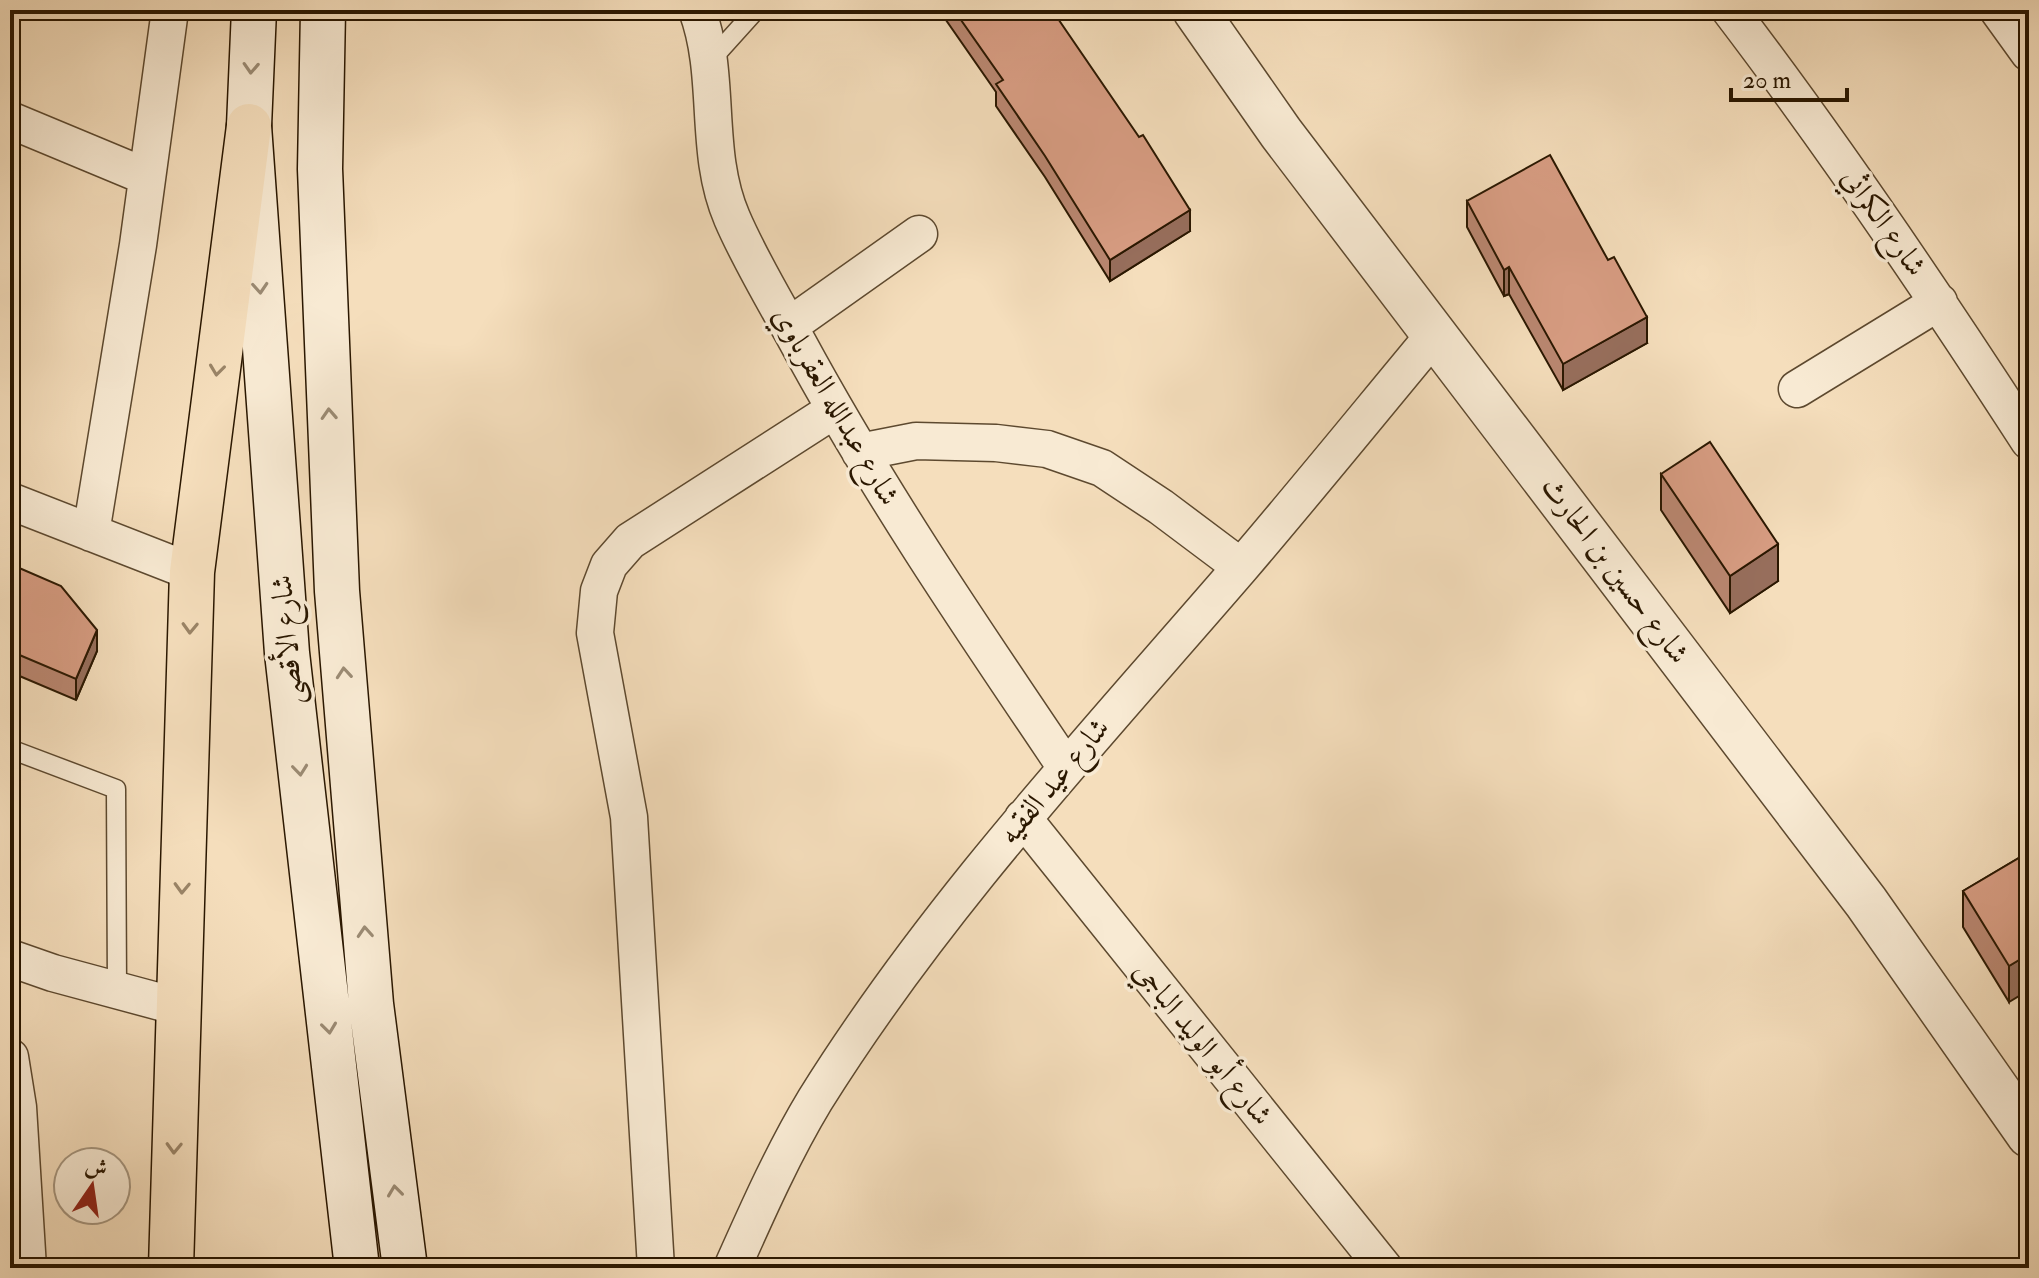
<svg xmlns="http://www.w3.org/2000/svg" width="2039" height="1278" viewBox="0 0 2039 1278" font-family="'IM FELL Double Pica',Amiri,serif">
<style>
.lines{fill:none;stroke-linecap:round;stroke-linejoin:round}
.service-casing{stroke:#5d492f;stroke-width:21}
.minor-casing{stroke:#5d492f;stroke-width:39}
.tertiary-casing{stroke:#5d492f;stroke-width:47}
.secondary-casing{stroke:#2a1700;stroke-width:47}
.trunk-casing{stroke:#2a1700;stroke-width:47}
.service{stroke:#f8ead3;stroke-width:18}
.minor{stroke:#f8ead3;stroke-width:36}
.tertiary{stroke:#f8ead3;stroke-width:44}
.secondary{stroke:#f8ead3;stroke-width:44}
.trunk{stroke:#f5debc;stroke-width:44}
.wall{fill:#ba8771;stroke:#2a1700;stroke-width:2}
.shaded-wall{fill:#976e5c;stroke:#2a1700;stroke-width:2}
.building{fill:#d89d83;stroke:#2a1700;stroke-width:2}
.oneway{stroke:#9b8b74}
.oneway2{stroke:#9a8467}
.labels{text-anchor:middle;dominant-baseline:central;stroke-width:7;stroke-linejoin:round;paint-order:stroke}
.street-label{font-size:30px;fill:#2a1700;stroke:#f8ead3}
</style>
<rect width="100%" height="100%" fill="#f5debc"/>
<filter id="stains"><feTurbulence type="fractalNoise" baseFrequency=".0025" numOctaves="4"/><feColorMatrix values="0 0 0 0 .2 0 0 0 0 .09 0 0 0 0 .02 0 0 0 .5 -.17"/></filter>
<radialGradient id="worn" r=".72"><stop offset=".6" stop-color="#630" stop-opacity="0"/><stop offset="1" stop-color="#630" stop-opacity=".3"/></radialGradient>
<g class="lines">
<defs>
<path id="service" d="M 710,61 L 756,10
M 10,749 L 116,789 L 117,990"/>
<path id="minor" d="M 697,10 C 722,77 703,151 732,218 C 750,260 775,301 797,341 C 877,489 971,627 1065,766
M 1730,10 C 1836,149 1934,294 2029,441
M 1998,10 L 2029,53
M 10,120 L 147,177
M 789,326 L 919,234
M 1797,389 L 1939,302
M 860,452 L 916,441 L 996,443 L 1047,449 L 1102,468 L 1161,507 L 1241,567
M 10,501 L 192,572
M 91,533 L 138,245 L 170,10
M 1023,818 L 1384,1268
M 10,958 L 53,973 L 179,1007
M 10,1057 L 18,1107 L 28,1268
M 656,1268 L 629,817 L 595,633 L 599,591 L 609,565 L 630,541 L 834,410
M 732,1268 C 757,1212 783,1153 815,1100 C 936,906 1092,740 1241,567 C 1306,491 1370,412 1434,335"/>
<path id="tertiary" d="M 1195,10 L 1281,133 L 1866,902 L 2029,1135"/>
<path id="secondary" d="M 254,10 L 249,126 L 287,653 L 357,1268
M 323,10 L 320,169 L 337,591 L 371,1004 L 405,1268"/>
<path id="trunk" d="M 171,1268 L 192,572 L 249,126"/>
</defs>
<use href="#service" class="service-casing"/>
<use href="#minor" class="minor-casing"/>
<use href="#tertiary" class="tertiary-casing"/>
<use href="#secondary" class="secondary-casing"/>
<use href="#trunk" class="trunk-casing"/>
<use href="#service" class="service"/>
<use href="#minor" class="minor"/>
<use href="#tertiary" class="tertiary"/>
<use href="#secondary" class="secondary"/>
<use href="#trunk" class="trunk"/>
</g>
<path class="wall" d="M 939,10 L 1052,10 L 1190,231 L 1110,281 L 1045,177 L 996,106 L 996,92 Z
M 1467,201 L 1647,343 L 1563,390 L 1509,294 L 1504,296 L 1467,227 Z
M 1661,474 L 1778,581 L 1730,613 L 1661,510 Z
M 10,564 L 97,651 L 76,700 L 10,672 Z
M 2029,852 L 2009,1002 L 1963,927 L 1963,891 Z"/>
<path class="shaded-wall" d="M 1190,210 L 1190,231 L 1110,281 L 1110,260 Z
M 1509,267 L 1509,294 L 1504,296 L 1504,270 Z
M 1647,317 L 1647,343 L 1563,390 L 1563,364 Z
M 1778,544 L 1778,581 L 1730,613 L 1730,576 Z
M 97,630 L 97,651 L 76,700 L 76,679 Z
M 2029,954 L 2029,990 L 2009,1002 L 2009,966 Z"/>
<path class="building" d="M 954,10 L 1052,10 L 1139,137 L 1143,135 L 1190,210 L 1110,260 L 1045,156 L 996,84 L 1003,80 Z
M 1550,155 L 1608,260 L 1614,257 L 1647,317 L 1563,364 L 1509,267 L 1504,270 L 1467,201 Z
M 1710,442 L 1778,544 L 1730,576 L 1661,474 Z
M 10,564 L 61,586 L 97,630 L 76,679 L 10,651 Z
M 2029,852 L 2029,954 L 2009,966 L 1963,891 Z"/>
<defs><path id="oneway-chevron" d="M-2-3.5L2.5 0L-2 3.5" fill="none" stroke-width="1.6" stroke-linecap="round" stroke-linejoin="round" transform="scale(2)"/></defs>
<g class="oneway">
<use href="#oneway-chevron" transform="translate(251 68) rotate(93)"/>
<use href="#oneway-chevron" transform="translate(260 288) rotate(86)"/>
<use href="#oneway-chevron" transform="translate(329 414) rotate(-93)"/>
<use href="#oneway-chevron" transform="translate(344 673) rotate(-95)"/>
<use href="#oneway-chevron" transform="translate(300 770) rotate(84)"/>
<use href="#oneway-chevron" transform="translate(365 932) rotate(-94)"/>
<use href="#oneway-chevron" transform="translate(329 1028) rotate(83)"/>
<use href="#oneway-chevron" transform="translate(395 1191) rotate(-97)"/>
</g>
<g class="oneway2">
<use href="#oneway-chevron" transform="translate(217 370) rotate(97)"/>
<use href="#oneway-chevron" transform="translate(190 628) rotate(92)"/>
<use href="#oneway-chevron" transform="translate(182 888) rotate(92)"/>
<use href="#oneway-chevron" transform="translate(174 1148) rotate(92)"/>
</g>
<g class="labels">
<g class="street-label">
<text transform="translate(1884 222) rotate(55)">شارع الكراثي</text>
<text transform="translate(836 406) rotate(60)">شارع عبدالله العقرباوي</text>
<text transform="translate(1615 570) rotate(53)">شارع حسين بن الحارث</text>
<text transform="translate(287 640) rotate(-95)">شارع الأقصى</text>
<text transform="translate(1054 781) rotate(-50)">شارع عيد الفقيه</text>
<text transform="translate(1203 1043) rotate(51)">شارع أبو الوليد الباجي</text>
</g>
</g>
<rect width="2039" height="1278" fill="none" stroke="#f5debc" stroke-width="40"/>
<rect x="12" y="12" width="2015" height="1254" fill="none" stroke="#2a1700" stroke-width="4"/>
<rect x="20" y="20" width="1999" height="1238" fill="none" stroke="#2a1700" stroke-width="2"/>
<g transform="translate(92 1186) rotate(13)"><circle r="38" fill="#f8ead3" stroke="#a6967f" stroke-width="2"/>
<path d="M0-6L14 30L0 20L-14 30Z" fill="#8f2418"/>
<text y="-12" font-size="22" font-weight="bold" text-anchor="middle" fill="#2a1700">ش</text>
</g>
<path d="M1731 88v12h116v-12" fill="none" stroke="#2a1700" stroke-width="4"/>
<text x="1743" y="88" font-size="24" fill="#2a1700" stroke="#f8ead3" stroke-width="6" paint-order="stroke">20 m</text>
<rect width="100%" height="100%" filter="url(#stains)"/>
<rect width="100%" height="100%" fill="url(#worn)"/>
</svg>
